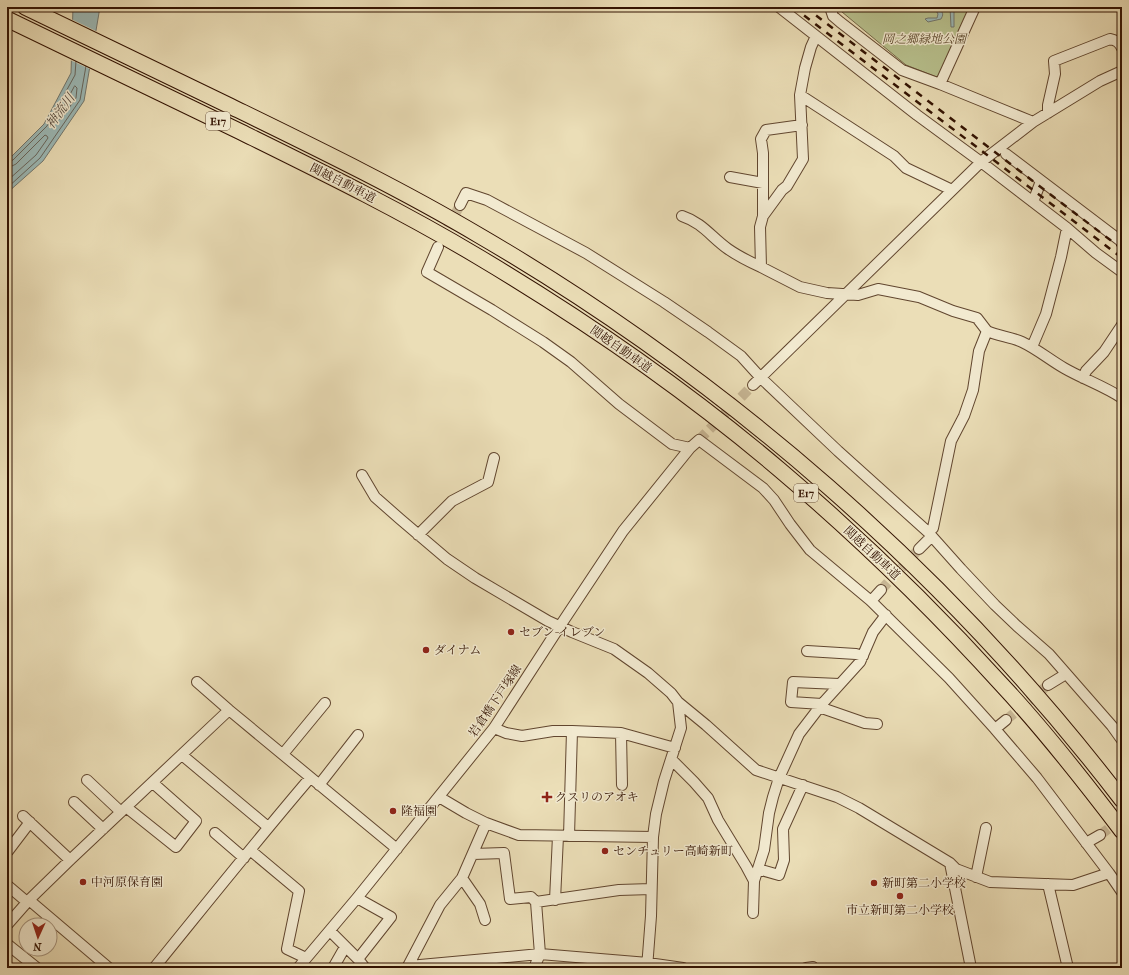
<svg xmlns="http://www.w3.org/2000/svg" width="1129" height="975" viewBox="0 0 1129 975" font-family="'IM FELL French Canon','Noto Serif JP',serif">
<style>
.green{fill:#b8c18e;stroke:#766a48}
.water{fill:#9cbab8;stroke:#72776f}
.pier{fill:#ebdeb7}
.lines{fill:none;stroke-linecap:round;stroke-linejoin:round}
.shore{stroke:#68665d;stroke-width:1}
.minor-tunnel{stroke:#c6b593;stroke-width:10;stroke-dasharray:10 5;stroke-linecap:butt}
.minor-casing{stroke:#61462f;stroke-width:12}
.highway-casing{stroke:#331302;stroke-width:17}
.minor{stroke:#f2ead0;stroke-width:10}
.highway{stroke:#ebdeb7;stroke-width:15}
.rail{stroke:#331302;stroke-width:2.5;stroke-dasharray:7 7;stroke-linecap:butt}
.poi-dot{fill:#8f2418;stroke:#f2ead0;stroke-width:1.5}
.labels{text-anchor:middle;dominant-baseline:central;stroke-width:3;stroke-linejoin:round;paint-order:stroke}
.shield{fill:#f2ead0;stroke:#6c5440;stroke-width:1}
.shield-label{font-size:11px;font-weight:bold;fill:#331302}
.park-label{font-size:12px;font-style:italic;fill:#5b472c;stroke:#f2ead0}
.street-label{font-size:12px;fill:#331302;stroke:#f2ead0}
.poi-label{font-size:12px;fill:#331302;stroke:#f2ead0;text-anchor:start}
.water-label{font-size:13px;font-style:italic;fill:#584d42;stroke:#f2ead0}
</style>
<rect width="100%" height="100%" fill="#ebdeb7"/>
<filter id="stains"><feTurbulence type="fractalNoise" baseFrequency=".005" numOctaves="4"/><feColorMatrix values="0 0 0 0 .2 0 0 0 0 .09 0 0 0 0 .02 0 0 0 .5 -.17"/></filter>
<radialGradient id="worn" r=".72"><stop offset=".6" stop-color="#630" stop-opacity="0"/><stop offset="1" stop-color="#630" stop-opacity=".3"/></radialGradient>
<path class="green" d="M 836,7 L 972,7 L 939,78 L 906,65 Z"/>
<path class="water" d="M 73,7 L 100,7 L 84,101 L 43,161 L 7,193 L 7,159 L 11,157 L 44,124 L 71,73 Z
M 934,7 L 939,7 C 941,13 945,12 941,19 L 928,22 L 925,19 L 928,18 L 937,18 L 938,14 Z
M 950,7 L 954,7 L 954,27 L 951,27 Z"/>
<path class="pier" d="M 71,19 L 98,32 L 92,70 L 70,60 Z"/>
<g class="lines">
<path class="shore" d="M 75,86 L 77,88 L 76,98 L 61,119 L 58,119 L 58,117 L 74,87 Z
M 7,162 L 13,160 L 47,126 L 75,75 L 76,61
M 7,167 L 12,166 L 16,164 L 45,135 L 47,136 L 48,138 L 36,155 L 7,181
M 7,188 L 40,158 L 80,100 L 86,66"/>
<path class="minor-tunnel" d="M 441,241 L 460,205
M 699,440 L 753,385
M 881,590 L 919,549
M 1006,720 L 1048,685
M 1100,835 L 1120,820"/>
<defs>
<path id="minor" d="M 779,7 L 917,115 L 981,162 L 1067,228 L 1096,253 L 1122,272
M 830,7 L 833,16 L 840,22 L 902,70 L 940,84 L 1033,122
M 816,36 L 811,47 L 805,68 L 800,95 L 803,159 L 787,186 L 782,190 L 763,216 L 760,227 L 761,267 L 800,287 L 827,293 L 858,295 L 878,289 L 919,297 L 953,311 L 977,318 L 987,331 L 979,351 L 973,390 L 964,416 L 951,441 L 933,528 L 928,532
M 940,84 L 975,7
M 800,95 L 894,156 L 906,168 L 952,190
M 1048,113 L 1048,105 L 1055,74 L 1054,61 L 1110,39 C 1116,40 1119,42 1122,48
M 1006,154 L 1122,242
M 730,177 L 763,183
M 1033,202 L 1041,181
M 460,205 L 466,193 L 487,200 L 586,253 L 664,302 L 708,332 L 741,356 L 760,377 L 838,451 L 928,532 L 961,569 L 995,605 L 1017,626 L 1049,654 L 1112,726 L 1122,740
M 682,216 C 703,223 711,237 728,249 C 738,256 750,262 761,267
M 763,216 L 763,153 L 761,139 L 766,130 L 802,125
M 438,247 L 427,272 L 492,310 L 543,342 L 571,362 L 619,404 L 672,444 L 690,448
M 987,331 C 998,336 1011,337 1022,342 C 1037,349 1050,360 1064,368 C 1083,379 1104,386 1122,398
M 1032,347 L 1046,314 L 1061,257 L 1067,228
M 1083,378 L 1086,371 L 1104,352 L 1122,325
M 753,385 L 981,162 L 1033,122 L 1100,81 L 1122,71
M 362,475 L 375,497 L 400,519 L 447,559 L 475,578 L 548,621 L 572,632 L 614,649 L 648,673 L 671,693 L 678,702 L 681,728 L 664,781 L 656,814 L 653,837 L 651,916 L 647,968
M 418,535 L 452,501 L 488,482 L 494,458
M 919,549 L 931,537
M 871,601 L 881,590
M 807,651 L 856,654 L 863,656
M 197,682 L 229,710 L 397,849
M 1048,685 L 1066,674
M 678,702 L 706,725 L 756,770 L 837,797 L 859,808 L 950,863 L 956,869 L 990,882 L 1073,885 L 1109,873
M 822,704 L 791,702 L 793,682 L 839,684
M 819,707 L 865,723 L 877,724
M 494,728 L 506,733 L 522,736 L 553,731 L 572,731 L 621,733 L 675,748
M 995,729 L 1006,720
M 621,733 L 622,785
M 283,754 L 325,703
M 182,755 L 268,827
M 671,759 L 694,782 L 708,798 L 718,820 L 746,866 L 754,881 L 753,913
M 87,780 L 121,812
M 319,785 L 358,735
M 439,797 L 466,813 L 486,823 L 519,835 L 653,837
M 74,802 L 103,829
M 126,807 L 176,847 L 196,821 L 153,783
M 23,816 L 70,860
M 215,833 L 244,858
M 569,836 L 572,731
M 1086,843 L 1100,835
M 250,850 L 299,891 L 287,949 L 306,958
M 8,851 L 30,822
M 473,854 L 504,853 L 510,899 L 531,897 L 536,902 L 540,954 L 534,968
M 950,863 L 971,968
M 758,869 L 779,875 L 784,860 L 783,829 L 803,785
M 976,877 L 986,828
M 462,878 L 480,904 L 485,920
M 754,881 L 764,850 L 769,813 L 773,797 L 779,778 L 799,734 L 822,704 L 860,662 L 873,632 L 886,615
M 1048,884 L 1068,968
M 7,885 L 27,902
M 357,898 L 391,917 L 358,959
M 29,900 L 109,968
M 555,900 L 558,836
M 536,902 L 619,890 L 651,889
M 7,925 L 29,900 L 70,860 L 229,710
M 330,931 L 358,959 L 365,968
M 7,944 L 37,968
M 409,966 L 540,954 L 648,963 L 683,968
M 154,968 C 206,904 257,840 310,778
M 298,968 L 357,898 L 494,728 L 560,626 L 623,531 L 690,448 L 699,440 L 763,488 L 774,500 L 790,524 L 810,550 L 871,601 L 949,678 L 995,729 L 1037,778 L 1109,873 L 1122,892
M 333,968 L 345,947
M 407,968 L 440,905 L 462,878 L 486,823
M 806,968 L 813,967"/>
<path id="highway" d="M 25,7 C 93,40 162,73 230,106 C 314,147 399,188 480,236 C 727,380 948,573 1122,800
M 7,19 C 85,56 163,94 241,132 C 320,171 400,210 477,256 C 583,319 686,390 780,470 C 859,537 933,609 1002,685 C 1045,731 1084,781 1122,831"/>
</defs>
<use href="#minor" class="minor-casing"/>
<use href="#highway" class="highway-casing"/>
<use href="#minor" class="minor"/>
<use href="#highway" class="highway"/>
<path class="rail" d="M 793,7 L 1122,258
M 805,7 L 1122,249"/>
</g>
<g class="poi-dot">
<circle cx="511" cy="632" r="4"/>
<circle cx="426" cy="650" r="4"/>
<path d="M545 791h4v4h4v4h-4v4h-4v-4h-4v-4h4z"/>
<circle cx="393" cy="811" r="4"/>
<circle cx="605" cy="851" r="4"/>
<circle cx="83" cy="882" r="4"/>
<circle cx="874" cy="883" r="4"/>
<circle cx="900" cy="896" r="4"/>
</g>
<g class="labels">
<g class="shield">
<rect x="206" y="112" width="24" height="18" rx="3"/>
<rect x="794" y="484" width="24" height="18" rx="3"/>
</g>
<g class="shield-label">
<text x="218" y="121">E17</text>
<text x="806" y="493">E17</text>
</g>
<g class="park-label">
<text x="924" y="39">岡之郷緑地公園</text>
</g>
<g class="street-label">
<text transform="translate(343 183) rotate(27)">関越自動車道</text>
<text transform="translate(621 349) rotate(35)">関越自動車道</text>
<text transform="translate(872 553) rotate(43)">関越自動車道</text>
<text transform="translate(495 701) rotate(-56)">岩倉橋下戸塚線</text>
</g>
<g class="poi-label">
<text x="519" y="632">セブン-イレブン</text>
<text x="434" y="650">ダイナム</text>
<text x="555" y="797">クスリのアオキ</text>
<text x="401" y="811">隆福園</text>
<text x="613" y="851">センチュリー高崎新町</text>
<text x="91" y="882">中河原保育園</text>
<text x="882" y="883">新町第二小学校</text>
<text x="900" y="910" text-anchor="middle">市立新町第二小学校</text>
</g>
<g class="water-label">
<text transform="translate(60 111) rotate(-54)">神流川</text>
</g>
</g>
<rect width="1129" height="975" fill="none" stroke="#ebdeb7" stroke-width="24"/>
<rect x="8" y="8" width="1113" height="959" fill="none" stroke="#331302" stroke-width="2"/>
<rect x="12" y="12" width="1105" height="951" fill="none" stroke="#331302"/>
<g transform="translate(38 937) rotate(183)"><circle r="19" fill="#f2ead0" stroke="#a6947e"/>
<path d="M0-3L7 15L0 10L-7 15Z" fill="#8f2418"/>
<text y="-6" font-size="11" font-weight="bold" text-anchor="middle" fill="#331302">N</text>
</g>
<rect width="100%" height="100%" filter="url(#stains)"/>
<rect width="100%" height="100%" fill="url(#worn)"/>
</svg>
